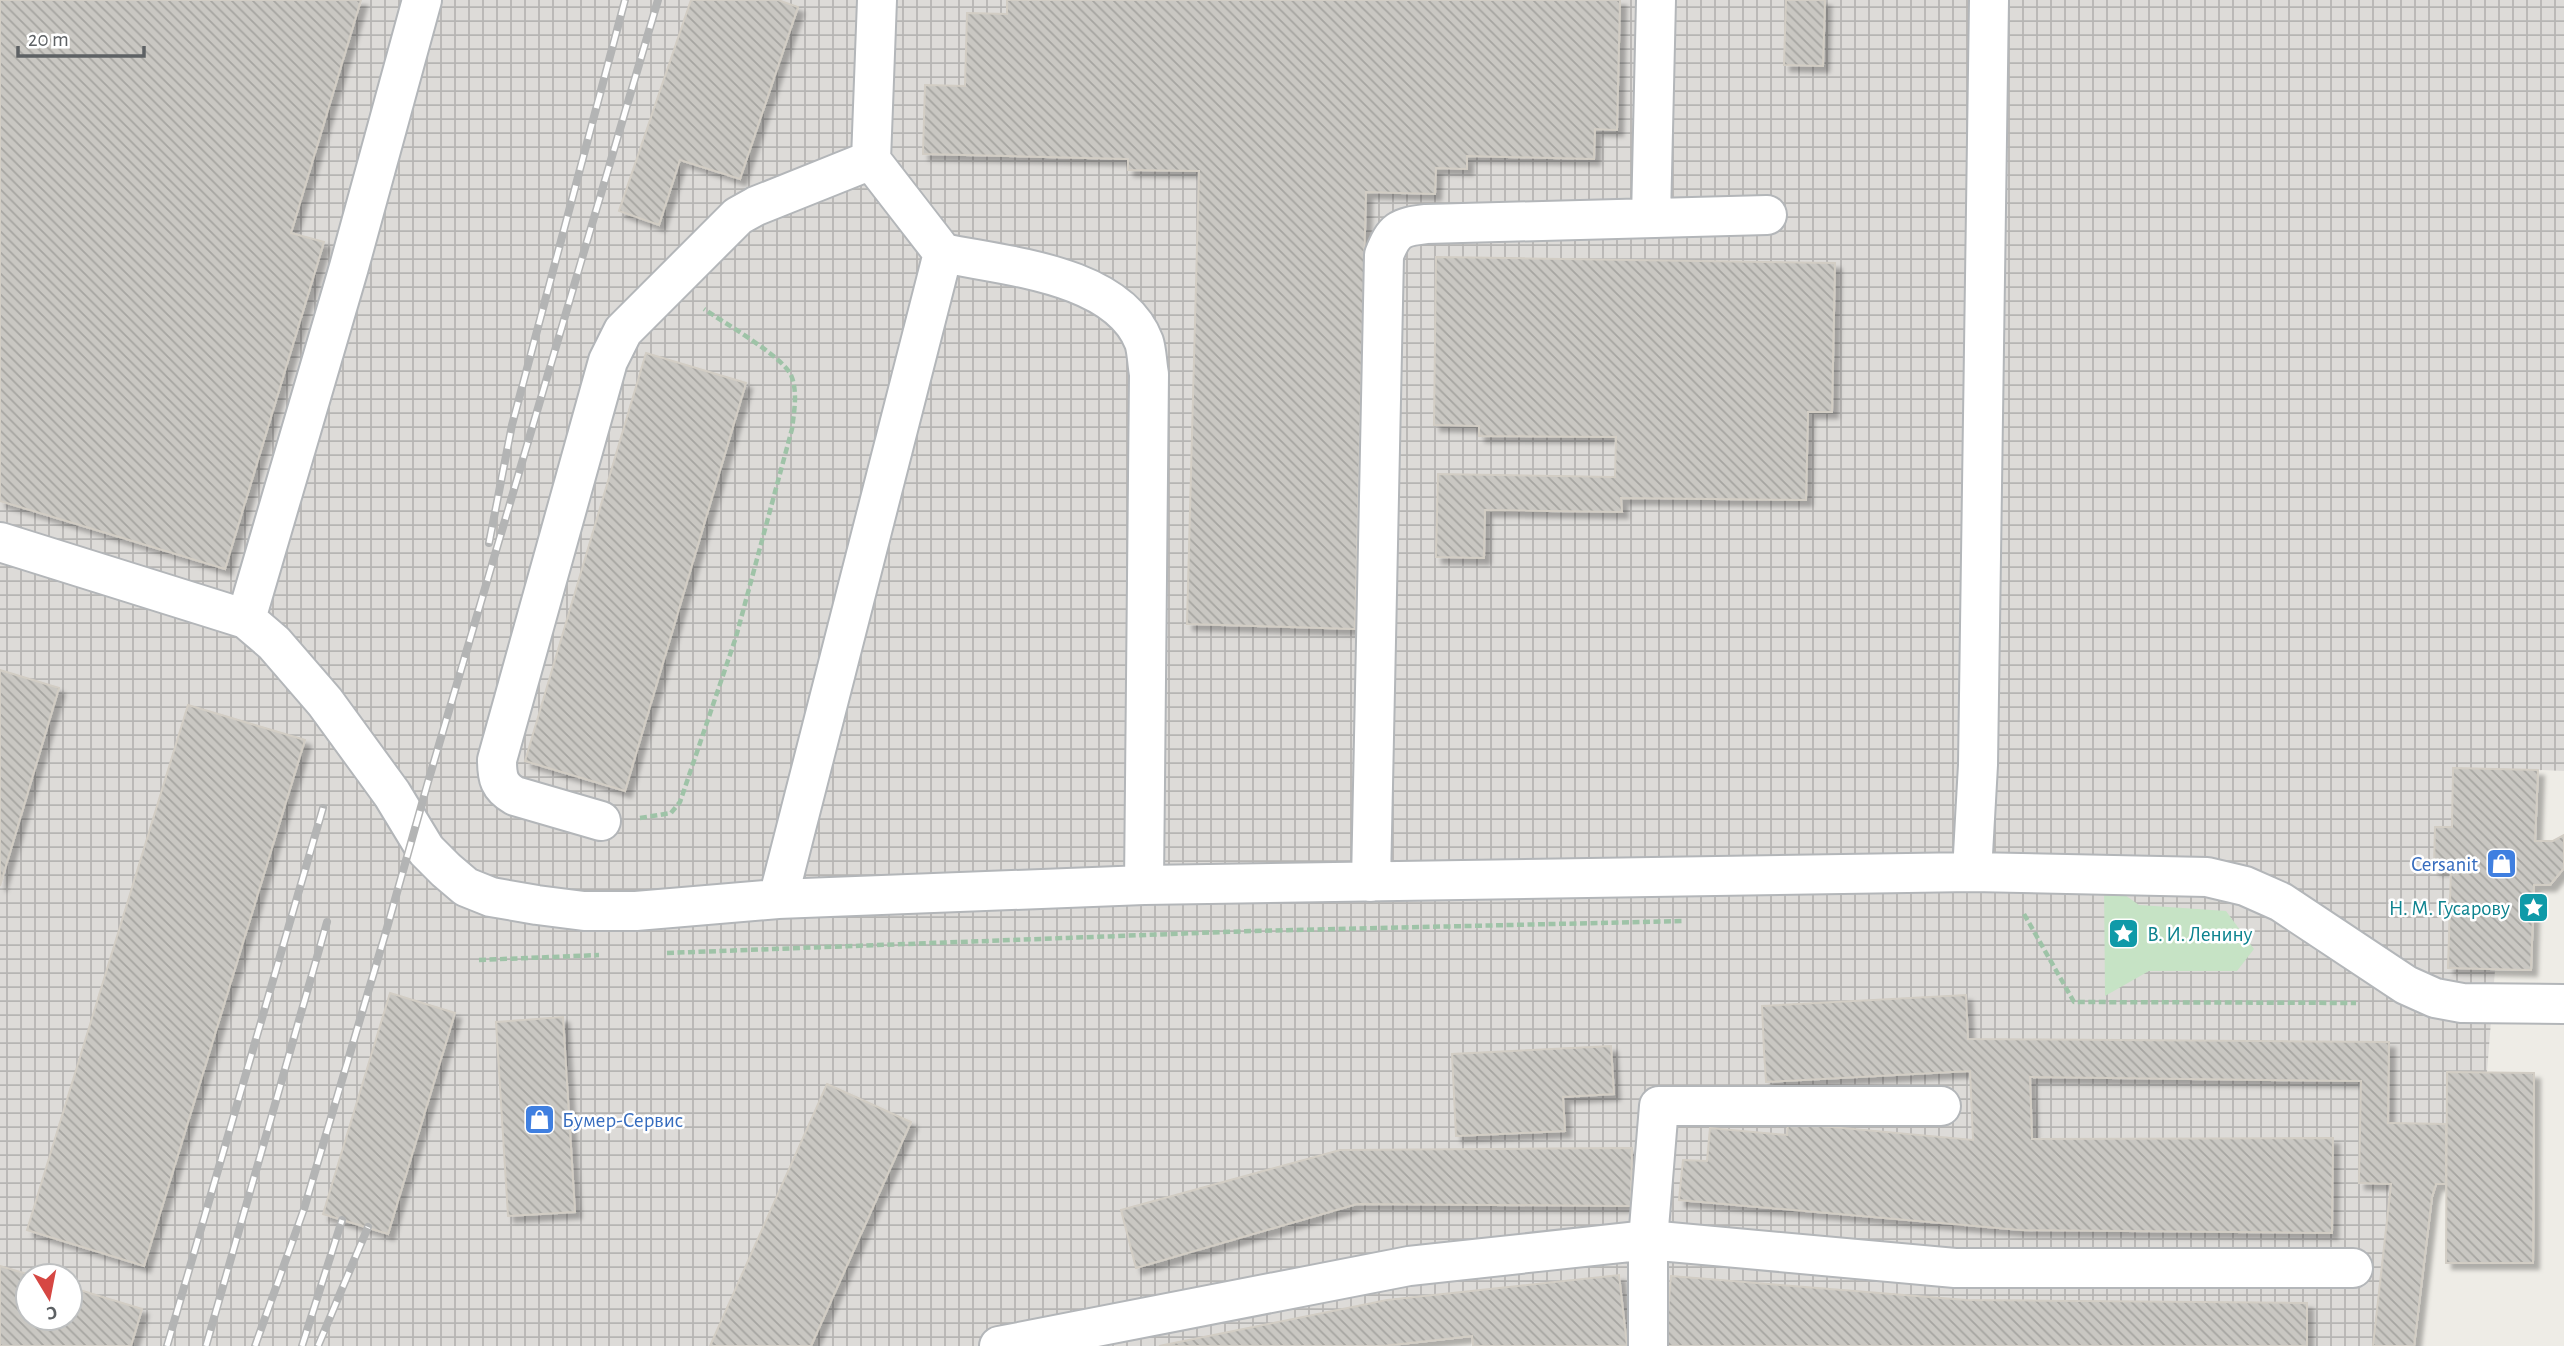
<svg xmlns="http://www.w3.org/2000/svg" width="2564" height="1346" viewBox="0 0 2564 1346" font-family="'Alegreya Sans',sans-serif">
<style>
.industrial{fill:url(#industrial-grid);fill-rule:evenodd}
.grass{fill:#c6e3c5}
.building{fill:url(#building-back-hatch);stroke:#d2cdc4;stroke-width:2;filter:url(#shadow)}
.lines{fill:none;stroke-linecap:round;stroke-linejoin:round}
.minor-casing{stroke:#b3b6b9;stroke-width:42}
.path{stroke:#9ec3a7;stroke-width:4.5;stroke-dasharray:7 3.5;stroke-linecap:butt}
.minor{stroke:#fff;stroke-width:38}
.rail-casing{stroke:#b3b4b4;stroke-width:8}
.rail{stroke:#fff;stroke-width:5;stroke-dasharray:16;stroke-linecap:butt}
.labels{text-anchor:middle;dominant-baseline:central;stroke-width:5;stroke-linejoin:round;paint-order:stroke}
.shop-label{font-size:21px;fill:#366cbe;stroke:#fff;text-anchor:end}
.culture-label{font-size:21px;fill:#0d838f;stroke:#fff;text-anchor:end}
</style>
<defs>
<pattern id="industrial-grid" width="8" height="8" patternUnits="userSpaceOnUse" patternTransform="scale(1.75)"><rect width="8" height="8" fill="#dddbd8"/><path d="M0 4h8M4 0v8" fill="none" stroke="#b6b5b3"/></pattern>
<pattern id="building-back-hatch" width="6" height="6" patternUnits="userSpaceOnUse" patternTransform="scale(1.75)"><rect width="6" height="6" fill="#c9c7c2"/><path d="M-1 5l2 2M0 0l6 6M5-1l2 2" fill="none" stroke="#a6a5a1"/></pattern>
<filter id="shadow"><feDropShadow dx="6" dy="6" stdDeviation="2" flood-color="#0004"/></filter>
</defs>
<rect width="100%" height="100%" fill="#eeece6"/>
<path class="industrial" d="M 0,0 L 2564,0 L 2564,771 L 2538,770 L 2531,970 L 2495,970 L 2487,1072 L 2447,1073 L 2446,1184 L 2436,1184 L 2432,1197 L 2414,1346 L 1473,1346 L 1472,1336 L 1383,1346 L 0,1346 ZM 28,1276 L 70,1276 L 70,1318 L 28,1318 Z"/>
<path class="grass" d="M 2104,880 L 2139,905 L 2226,911 L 2254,949 L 2237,971 L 2149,971 L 2105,996 Z"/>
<path class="building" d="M 0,0 L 361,0 L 291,233 L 324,242 L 225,569 L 0,501 Z
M 691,0 L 778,0 L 798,7 L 740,179 L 680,160 L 659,225 L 619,211 Z
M 1007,0 L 1620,0 L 1617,130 L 1595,129 L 1594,159 L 1467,156 L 1467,169 L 1436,168 L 1435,194 L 1366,192 L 1355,629 L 1187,624 L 1199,171 L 1128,170 L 1128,159 L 923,154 L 925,85 L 965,86 L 967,13 L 1007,14 Z
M 1786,0 L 1825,0 L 1823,66 L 1784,65 Z
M 1436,257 L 1835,263 L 1832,412 L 1808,412 L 1806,500 L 1621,498 L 1622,512 L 1485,510 L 1484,558 L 1436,557 L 1438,474 L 1615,477 L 1616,437 L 1479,436 L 1479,426 L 1434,425 Z
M 646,353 L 746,383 L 625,791 L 525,761 Z
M 0,670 L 59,688 L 0,886 Z
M 188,705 L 305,740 L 144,1266 L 27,1230 Z
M 2453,768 L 2538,770 L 2535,841 L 2553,841 L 2564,835 L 2564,868 L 2550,885 L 2534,885 L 2531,970 L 2448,968 L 2451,869 L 2434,869 L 2435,827 L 2452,827 Z
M 390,993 L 455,1013 L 388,1234 L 323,1214 Z
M 1966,995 L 1968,1039 L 2389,1042 L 2388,1123 L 2446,1124 L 2446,1184 L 2436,1184 L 2432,1197 L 2414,1346 L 2373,1346 L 2391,1184 L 2359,1183 L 2361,1081 L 2030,1077 L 2032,1139 L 2333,1138 L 2332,1233 L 2021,1230 L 1679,1200 L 1683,1160 L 1707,1161 L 1710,1128 L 1787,1135 L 1788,1123 L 1973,1140 L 1970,1071 L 1766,1082 L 1764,1051 L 1762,1006 Z
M 563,1017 L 575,1212 L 508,1216 L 496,1022 Z
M 1611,1046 L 1614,1094 L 1563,1097 L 1565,1131 L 1456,1136 L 1452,1054 Z
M 2447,1072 L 2534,1073 L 2533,1263 L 2446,1263 Z
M 827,1084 L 911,1122 L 811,1346 L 710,1346 Z
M 1632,1148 L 1631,1206 L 1357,1204 L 1136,1268 L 1121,1210 L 1340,1150 Z
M 0,1266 L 34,1276 L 28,1276 L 28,1318 L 70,1318 L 70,1287 L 142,1309 L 131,1346 L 0,1346 Z
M 1619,1275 L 1627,1346 L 1473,1346 L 1472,1336 L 1383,1346 L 1159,1346 L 1387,1300 Z
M 1671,1276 L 1966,1300 L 2307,1303 L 2307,1346 L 1665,1346 Z"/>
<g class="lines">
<defs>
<path id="minor" d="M 877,0 L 871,160 L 943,253
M 1651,218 L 1656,0
M 0,542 L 246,619 L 274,643 L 325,702 L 392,794 L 426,850 L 446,870 L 466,887 L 491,897 L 537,905 L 584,911 L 636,911 L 778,899 L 1144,885 L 1972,872 L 2207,877 L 2245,886 L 2281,902 L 2406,985 L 2435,998 L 2462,1003 L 2564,1004
M 246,619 L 349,267 L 422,0
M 601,821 L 515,796 C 499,787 497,778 497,760 L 608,361 L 623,331 L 738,216 L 756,206 L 871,160
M 1972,872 L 1978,765 L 1989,0
M 1371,882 L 1384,255 C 1394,230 1399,227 1426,224 L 1767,215
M 778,899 L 943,253 C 1005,266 1118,274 1144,342 C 1147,351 1147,364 1149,374 L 1144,885
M 999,1346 L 1409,1266 L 1648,1240 L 1955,1268 L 2353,1268
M 1648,1346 L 1648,1240 L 1659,1106 L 1941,1106"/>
</defs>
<use href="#minor" class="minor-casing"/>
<path class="path" d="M 640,818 L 671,813 L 680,802 L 736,637 L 792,429 C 794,412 798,392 791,375 C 781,355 724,323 704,309
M 2024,914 L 2074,1002 L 2356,1003
M 667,953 L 1251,931 L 1683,921
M 479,960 L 599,955"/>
<use href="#minor" class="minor"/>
<defs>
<path id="rail" d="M 489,543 L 512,425 L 625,0
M 167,1346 L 323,808
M 206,1346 L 327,922
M 255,1346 L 304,1209 L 387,928 L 428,782 L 658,0
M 302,1346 L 342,1220
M 318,1346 L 368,1227"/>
</defs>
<use href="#rail" class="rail-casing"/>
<use href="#rail" class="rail"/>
</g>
<defs>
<symbol id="shop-square" viewBox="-11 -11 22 22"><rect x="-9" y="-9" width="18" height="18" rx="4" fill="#3f7fe0" stroke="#fff"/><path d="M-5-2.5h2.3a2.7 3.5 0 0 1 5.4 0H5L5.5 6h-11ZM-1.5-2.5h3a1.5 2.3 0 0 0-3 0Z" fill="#fff"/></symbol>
<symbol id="sight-square" viewBox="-11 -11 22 22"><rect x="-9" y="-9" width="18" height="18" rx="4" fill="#0f9aa8" stroke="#fff"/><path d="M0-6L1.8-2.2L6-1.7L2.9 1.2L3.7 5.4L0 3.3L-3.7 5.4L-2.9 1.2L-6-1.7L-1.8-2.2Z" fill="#fff"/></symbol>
</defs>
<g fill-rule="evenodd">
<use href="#shop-square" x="2484" y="846" width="35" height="35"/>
<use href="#sight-square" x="2516" y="890" width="35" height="35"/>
<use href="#sight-square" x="2106" y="916" width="35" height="35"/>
<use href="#shop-square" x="522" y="1102" width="35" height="35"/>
</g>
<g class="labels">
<g class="shop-label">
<text x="2478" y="864">Cersanit</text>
<text x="562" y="1120" text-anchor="start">Бумер-Сервис</text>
</g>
<g class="culture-label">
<text x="2510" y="908">Н. М. Гусарову</text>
<text x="2147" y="934" text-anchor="start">В. И. Ленину</text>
</g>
</g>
<g transform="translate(49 1297) rotate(170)"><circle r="33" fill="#ffffff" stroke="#bec0c1" stroke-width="2"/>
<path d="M0-5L12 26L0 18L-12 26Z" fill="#d64743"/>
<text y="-10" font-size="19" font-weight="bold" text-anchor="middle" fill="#5d6164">С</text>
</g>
<path d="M18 46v10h126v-10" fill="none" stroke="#5d6164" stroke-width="3.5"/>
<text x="28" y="46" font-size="21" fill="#5d6164" stroke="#ffffff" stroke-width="5" paint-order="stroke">20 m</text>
</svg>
